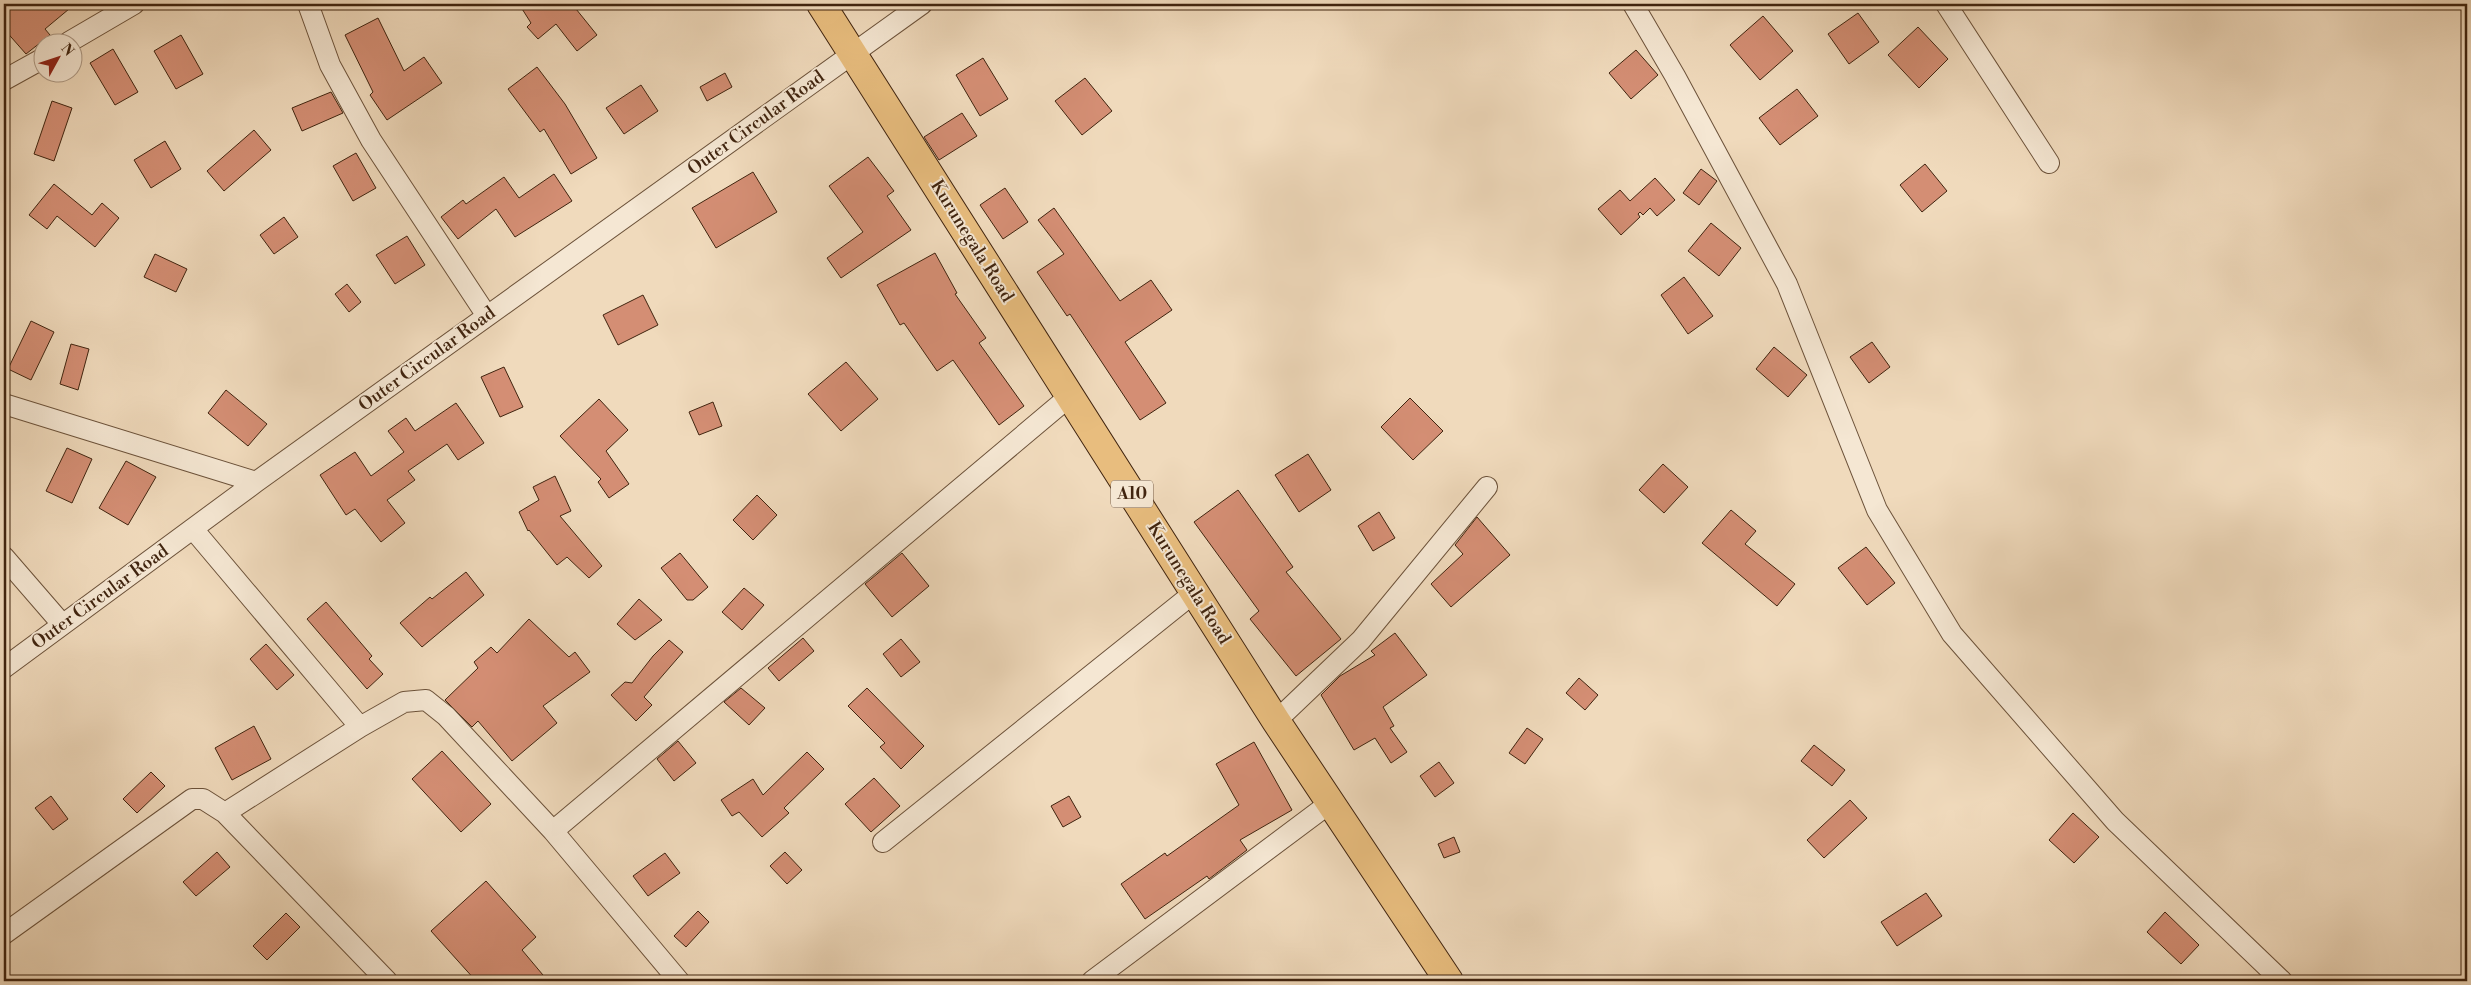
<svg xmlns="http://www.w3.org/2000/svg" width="2471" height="985" viewBox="0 0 2471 985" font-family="'Libre Bodoni',serif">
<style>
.building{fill:#d48e74;stroke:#40240f}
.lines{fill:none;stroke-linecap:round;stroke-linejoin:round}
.minor-casing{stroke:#6c523a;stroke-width:22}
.highway-casing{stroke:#40240f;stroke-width:30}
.minor{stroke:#f5e7d3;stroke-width:20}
.highway{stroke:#e8bd7e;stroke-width:28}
.labels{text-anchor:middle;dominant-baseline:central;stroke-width:4;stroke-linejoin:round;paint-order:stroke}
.shield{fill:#f5e7d3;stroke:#765e4a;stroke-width:1}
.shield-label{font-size:16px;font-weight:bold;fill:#40240f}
.street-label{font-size:18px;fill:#40240f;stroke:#f5e7d3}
</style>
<rect width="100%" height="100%" fill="#f0dabc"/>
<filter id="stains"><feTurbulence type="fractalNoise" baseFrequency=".004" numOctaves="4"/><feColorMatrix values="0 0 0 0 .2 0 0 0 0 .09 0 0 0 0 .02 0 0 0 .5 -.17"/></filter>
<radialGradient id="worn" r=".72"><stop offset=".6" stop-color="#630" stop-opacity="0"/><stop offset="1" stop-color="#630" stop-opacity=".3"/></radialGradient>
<path class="building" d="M 10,4 L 75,4 L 45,29 L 50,35 L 26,54 L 4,29 L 4,10 Z
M 519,4 L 572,4 L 597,35 L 577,51 L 556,24 L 538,39 L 527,27 L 531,23 Z
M 1858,13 L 1879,42 L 1849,64 L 1828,34 Z
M 1763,16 L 1793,51 L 1760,80 L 1730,45 Z
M 378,18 L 404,71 L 424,57 L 442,83 L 387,120 L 370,95 L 373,92 L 345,35 Z
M 1918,27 L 1948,59 L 1919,88 L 1888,55 Z
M 181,35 L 203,74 L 176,89 L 154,51 Z
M 113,49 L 138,92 L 115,105 L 90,63 Z
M 1636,50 L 1658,75 L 1631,99 L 1609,73 Z
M 983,58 L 1008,99 L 980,116 L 956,75 Z
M 537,67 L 565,104 L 597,158 L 571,174 L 544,129 L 540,132 L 508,89 Z
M 725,73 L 732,87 L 707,101 L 700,87 Z
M 1085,78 L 1112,111 L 1082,135 L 1055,101 Z
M 641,85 L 658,111 L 624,134 L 606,108 Z
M 1797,89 L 1818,116 L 1780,145 L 1759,118 Z
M 331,92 L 343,113 L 302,131 L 292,108 Z
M 52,101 L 72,108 L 54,161 L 34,154 Z
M 962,113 L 977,136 L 939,160 L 924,137 Z
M 254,130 L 271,150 L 224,191 L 207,171 Z
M 165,141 L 181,169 L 151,188 L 134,160 Z
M 356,153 L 376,188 L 353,201 L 333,166 Z
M 868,157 L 894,191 L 887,196 L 911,230 L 841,278 L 827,258 L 863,232 L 829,186 Z
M 1925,164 L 1947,191 L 1922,212 L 1900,185 Z
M 1701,169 L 1717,181 L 1699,205 L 1683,193 Z
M 753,172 L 777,212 L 716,248 L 692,208 Z
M 554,174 L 572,201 L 515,237 L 496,209 L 458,239 L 441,217 L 463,200 L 466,204 L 504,177 L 519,198 Z
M 1655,178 L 1675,200 L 1657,216 L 1650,208 L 1643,215 L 1640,212 L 1638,214 L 1640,217 L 1621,235 L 1598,209 L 1620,190 L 1630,201 Z
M 54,184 L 92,215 L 102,203 L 119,218 L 95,247 L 57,216 L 47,229 L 29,215 Z
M 1005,188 L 1028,222 L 1003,239 L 980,205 Z
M 1054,208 L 1120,301 L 1151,280 L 1172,310 L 1125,342 L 1166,403 L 1140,420 L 1070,314 L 1067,316 L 1037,272 L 1064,254 L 1038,220 Z
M 284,217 L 298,237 L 274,254 L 260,235 Z
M 1711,223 L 1741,248 L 1719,276 L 1688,251 Z
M 407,236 L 425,265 L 395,284 L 376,255 Z
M 935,253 L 957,293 L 955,294 L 986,338 L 979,343 L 1024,406 L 999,425 L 953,360 L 937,371 L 904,323 L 900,325 L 877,285 Z
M 155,254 L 187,269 L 176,292 L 144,277 Z
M 1684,277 L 1713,316 L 1688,334 L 1661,295 Z
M 347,284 L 361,302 L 349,312 L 335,294 Z
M 643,295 L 658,325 L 618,345 L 603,315 Z
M 31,321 L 54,332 L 31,380 L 8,369 Z
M 1872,342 L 1890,367 L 1869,383 L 1850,357 Z
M 71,344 L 89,349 L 78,390 L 60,384 Z
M 1774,347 L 1807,375 L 1788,397 L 1756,369 Z
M 846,362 L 878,399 L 841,431 L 808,394 Z
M 504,367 L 523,407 L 500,417 L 481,377 Z
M 226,390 L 267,424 L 248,446 L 208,413 Z
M 1410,398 L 1443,431 L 1413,460 L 1381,427 Z
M 599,399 L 628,430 L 606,451 L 629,484 L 609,498 L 598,482 L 601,479 L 560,436 Z
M 713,402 L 722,426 L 699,435 L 689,412 Z
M 456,403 L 484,443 L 458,460 L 447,444 L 408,471 L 415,480 L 387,500 L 405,523 L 381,542 L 355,509 L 346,515 L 320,475 L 355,452 L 371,476 L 404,452 L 388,431 L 406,418 L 415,431 Z
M 67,448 L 92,459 L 72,503 L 46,491 Z
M 1308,454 L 1331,490 L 1299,512 L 1275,475 Z
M 126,461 L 156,477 L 128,525 L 99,508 Z
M 1663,464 L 1688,487 L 1664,513 L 1639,490 Z
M 555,476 L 571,511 L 560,516 L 602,566 L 589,578 L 567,557 L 557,565 L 529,530 L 528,531 L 519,512 L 539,500 L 533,487 Z
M 1238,490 L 1293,567 L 1286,572 L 1341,639 L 1296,676 L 1250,619 L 1259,611 L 1194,522 Z
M 757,495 L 777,515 L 753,540 L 733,520 Z
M 1731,510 L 1756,531 L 1745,544 L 1795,584 L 1777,606 L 1702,543 Z
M 1379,512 L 1395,538 L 1373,551 L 1358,526 Z
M 1477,517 L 1510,555 L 1451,607 L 1431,584 L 1463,554 L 1455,545 Z
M 1866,547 L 1895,583 L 1867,605 L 1838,568 Z
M 680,553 L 708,587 L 693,600 L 687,600 L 661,568 Z
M 902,553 L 929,586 L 892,617 L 865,584 Z
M 466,572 L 484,595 L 422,647 L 400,623 L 430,597 L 432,599 Z
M 744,588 L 764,605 L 742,630 L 722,612 Z
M 639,599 L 662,620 L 635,640 L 617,624 Z
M 326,602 L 372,656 L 369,659 L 383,674 L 367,689 L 307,619 Z
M 529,619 L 569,657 L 575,652 L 590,672 L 543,706 L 557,723 L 512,761 L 478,721 L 472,727 L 445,700 L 478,668 L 474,662 L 491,647 L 497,653 Z
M 1395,633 L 1427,675 L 1383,707 L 1394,726 L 1390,728 L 1407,752 L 1391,763 L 1375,738 L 1354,750 L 1321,695 L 1340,676 L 1375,655 L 1371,651 Z
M 803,638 L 814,651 L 779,681 L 768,668 Z
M 901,639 L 920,662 L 901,677 L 883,654 Z
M 669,640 L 683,652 L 644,697 L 652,705 L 636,721 L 611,695 L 625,682 L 632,683 L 653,656 Z
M 266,644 L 294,675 L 277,690 L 250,659 Z
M 1579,678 L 1598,695 L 1585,710 L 1566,693 Z
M 741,688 L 765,708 L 749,725 L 724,702 Z
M 867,688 L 924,746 L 901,769 L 880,747 L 885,743 L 848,706 Z
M 254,726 L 271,759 L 232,780 L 215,748 Z
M 1527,728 L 1543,739 L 1525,764 L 1509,753 Z
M 678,741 L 696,763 L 674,781 L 657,759 Z
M 1254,742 L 1292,810 L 1240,840 L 1247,850 L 1209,879 L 1207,876 L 1145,919 L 1121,884 L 1165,853 L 1167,856 L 1239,805 L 1216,764 Z
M 1814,745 L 1845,770 L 1832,786 L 1801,761 Z
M 442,751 L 491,804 L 461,832 L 412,779 Z
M 807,752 L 824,769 L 784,808 L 789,813 L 762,837 L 739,812 L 732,816 L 721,800 L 753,779 L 763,795 Z
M 1439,762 L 1454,783 L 1435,797 L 1420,776 Z
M 151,772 L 165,786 L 137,813 L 123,799 Z
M 874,778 L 900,806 L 871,832 L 845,804 Z
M 51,796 L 68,819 L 53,830 L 35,808 Z
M 1069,796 L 1081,817 L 1063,827 L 1051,806 Z
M 1850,800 L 1867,818 L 1824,858 L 1807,840 Z
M 2073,813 L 2099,837 L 2074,863 L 2049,840 Z
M 1454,837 L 1460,852 L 1444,858 L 1438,844 Z
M 217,852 L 230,867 L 196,896 L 183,882 Z
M 785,852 L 802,870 L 787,884 L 770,866 Z
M 665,853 L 680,873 L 648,896 L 633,876 Z
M 486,881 L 536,937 L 522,950 L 548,981 L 476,981 L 431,931 Z
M 1926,893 L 1942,916 L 1897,946 L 1881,922 Z
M 698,911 L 709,922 L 686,947 L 674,936 Z
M 2165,912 L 2199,945 L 2181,964 L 2147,932 Z
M 286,913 L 300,927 L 267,960 L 253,946 Z"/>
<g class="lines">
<defs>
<path id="minor" d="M 308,4 L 330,65 L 371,140 L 487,316
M 1633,4 L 1675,76 L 1787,284 L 1877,510 L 1952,634 L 2115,821 L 2282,981
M 1946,4 L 2049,163
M 69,42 L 134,4
M 4,80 L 42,59
M 4,404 L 256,482
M 193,529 L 360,727
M 4,557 L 62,624
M 4,668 L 256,482 L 922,4
M 1276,721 L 1361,640 L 1487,487
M 883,842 L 1195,592
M 4,934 L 192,799 L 203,799 L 225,813
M 387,981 L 225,813 L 360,727 L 404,702 L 426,700 L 446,716 L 553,831
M 679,981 L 553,831 L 1070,396
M 1092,981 L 1330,803"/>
<path id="highway" d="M 821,4 L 1276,721 L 1449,981"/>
</defs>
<use href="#minor" class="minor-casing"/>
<use href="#highway" class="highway-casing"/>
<use href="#minor" class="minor"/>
<use href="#highway" class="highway"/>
</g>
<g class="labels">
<rect class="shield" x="1111" y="480.5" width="42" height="27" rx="4"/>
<g class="shield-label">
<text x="1132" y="494">A10</text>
</g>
<g class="street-label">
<text transform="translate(756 123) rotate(-36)">Outer Circular Road</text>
<text transform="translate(972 241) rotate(58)">Kurunegala Road</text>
<text transform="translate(427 359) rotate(-36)">Outer Circular Road</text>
<text transform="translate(1189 583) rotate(58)">Kurunegala Road</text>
<text transform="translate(100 597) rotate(-36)">Outer Circular Road</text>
</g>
</g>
<rect width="2471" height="985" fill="none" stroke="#f0dabc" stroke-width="20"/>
<rect x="5" y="5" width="2461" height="975" fill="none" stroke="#40240f" stroke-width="2.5"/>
<rect x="10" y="10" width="2451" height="965" fill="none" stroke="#40240f"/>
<g transform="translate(58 58) rotate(50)"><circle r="24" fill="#f5e7d3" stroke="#ad9985"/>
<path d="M0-4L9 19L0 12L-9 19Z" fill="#8f2418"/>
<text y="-8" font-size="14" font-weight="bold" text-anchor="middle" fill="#40240f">N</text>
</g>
<rect width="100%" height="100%" filter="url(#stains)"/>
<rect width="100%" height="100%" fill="url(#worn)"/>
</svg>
